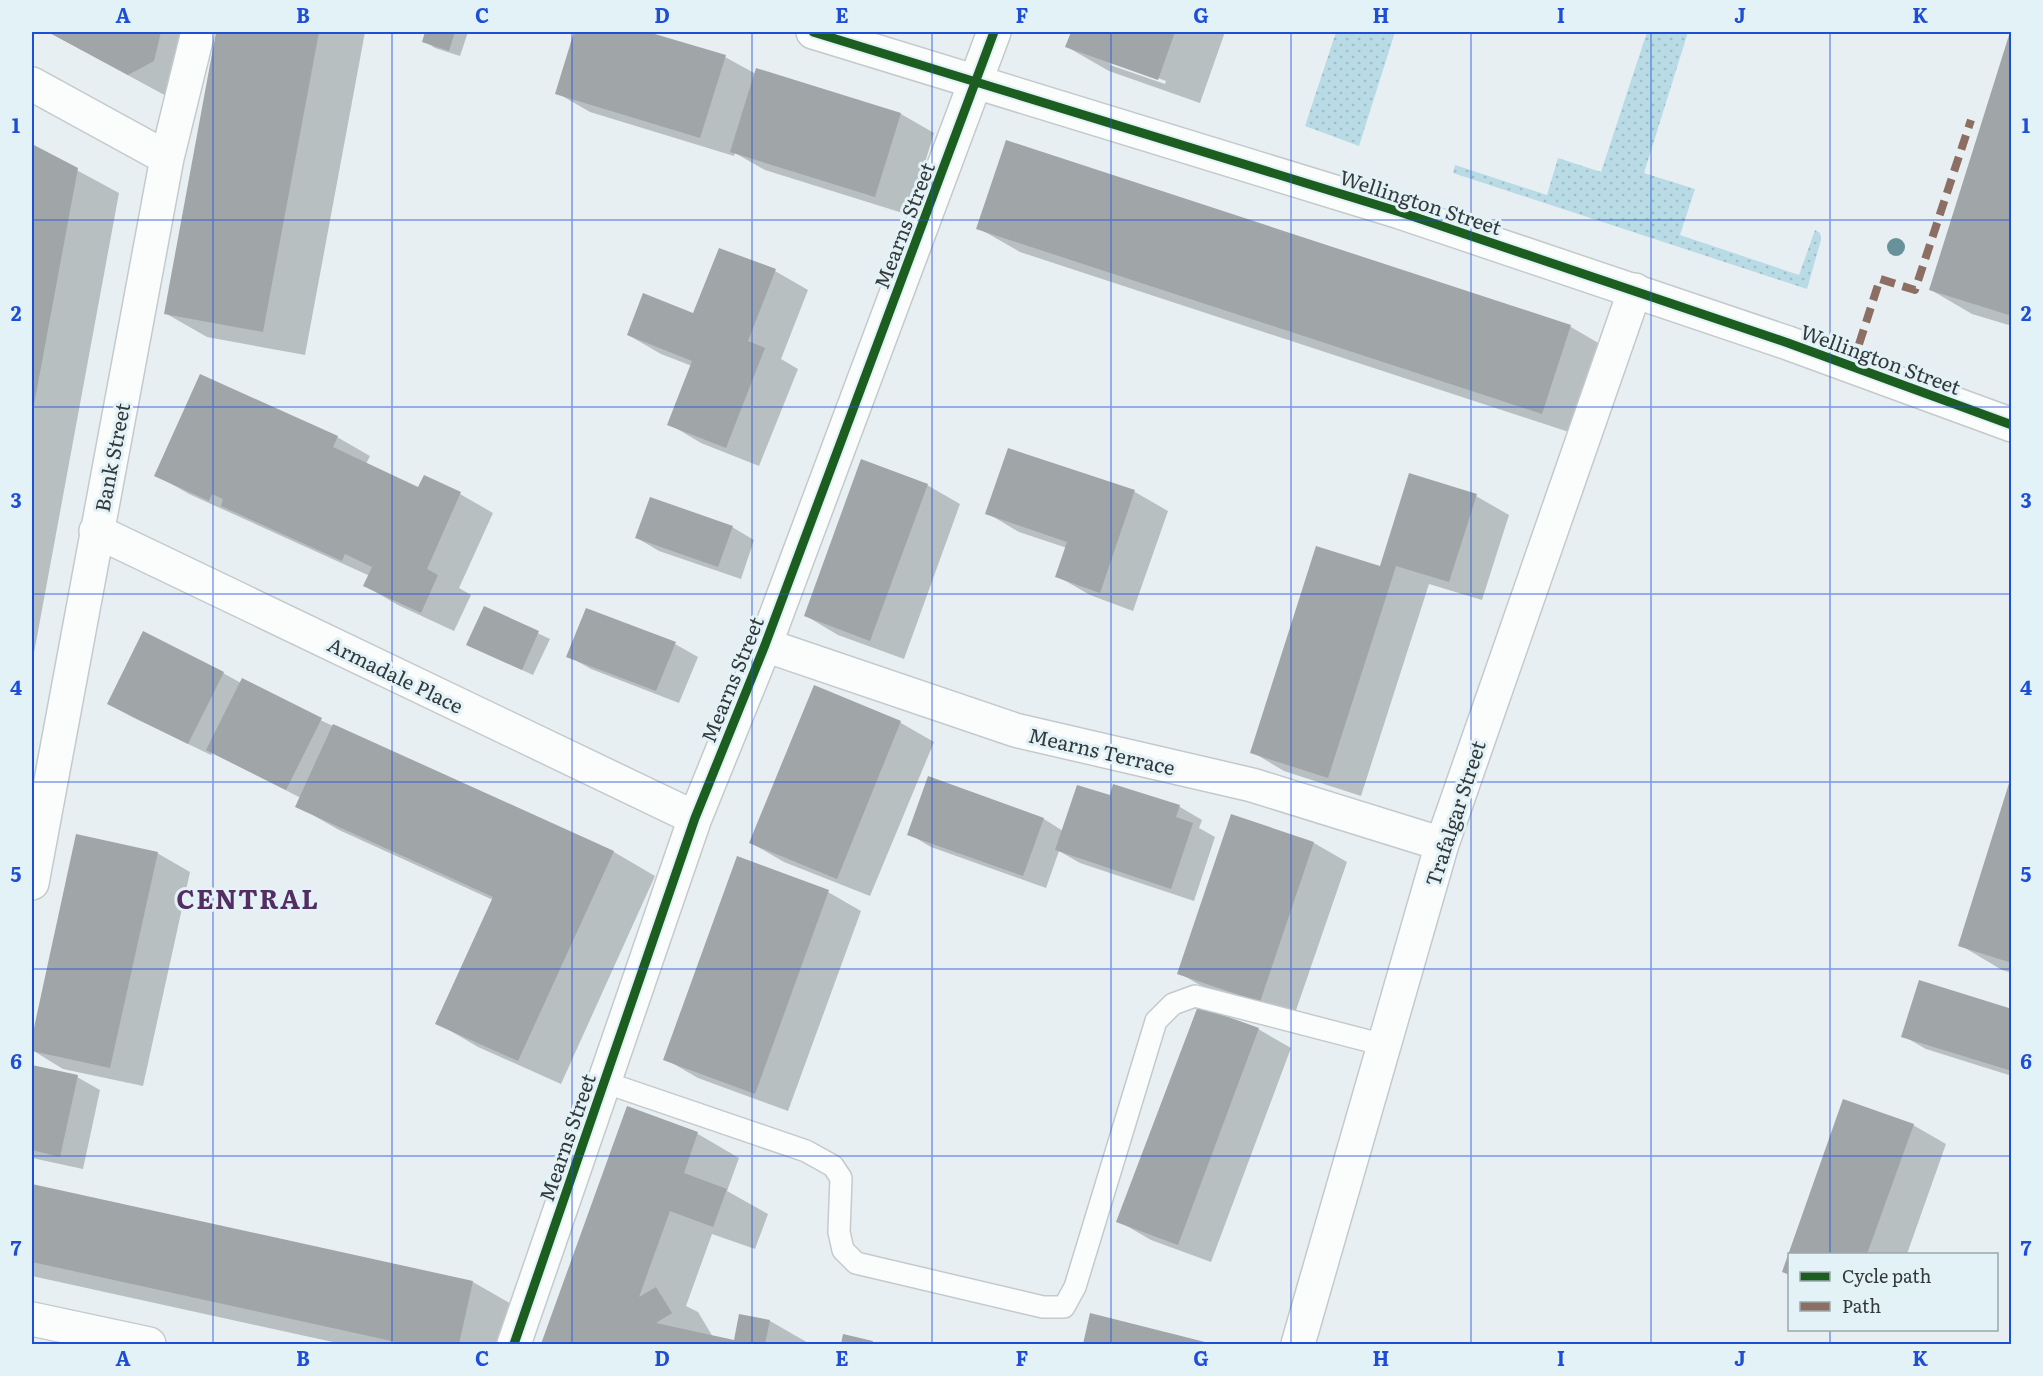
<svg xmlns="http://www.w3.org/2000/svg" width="2043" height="1376" viewBox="0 0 2043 1376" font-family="Literata,serif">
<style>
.grass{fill:url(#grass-dots)}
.shadow{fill:#0003;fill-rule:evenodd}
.building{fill:#a0a5a8}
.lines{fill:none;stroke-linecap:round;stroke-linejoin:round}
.service-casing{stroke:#c4cacc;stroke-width:24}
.minor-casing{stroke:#c4cacc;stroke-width:36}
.service{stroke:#fbfdfd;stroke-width:21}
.minor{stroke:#fbfdfd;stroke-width:33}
.quiet{stroke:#8d6e63;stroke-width:8;stroke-dasharray:15 8;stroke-linecap:butt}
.cycleway-casing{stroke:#e2f2f6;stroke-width:13}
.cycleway{stroke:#1b5e20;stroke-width:9}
.tree{fill:#68929b}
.grid{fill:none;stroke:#1d4ed8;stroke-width:1.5;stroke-opacity:0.55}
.labels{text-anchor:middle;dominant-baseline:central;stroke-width:6;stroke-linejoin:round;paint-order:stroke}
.street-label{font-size:20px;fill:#33393b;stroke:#e2f2f6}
.district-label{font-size:26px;font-weight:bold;letter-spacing:1.5px;fill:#542d63;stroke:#e2f2f6}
.neatline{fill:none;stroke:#1d4ed8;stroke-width:2}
.grid-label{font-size:20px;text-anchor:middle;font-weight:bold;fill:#1d4ed8}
</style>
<defs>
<pattern id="grass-dots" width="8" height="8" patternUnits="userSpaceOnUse" patternTransform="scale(1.5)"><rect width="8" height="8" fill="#b8dbe5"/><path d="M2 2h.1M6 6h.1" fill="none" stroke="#9fbdc5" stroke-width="1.8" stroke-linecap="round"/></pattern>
</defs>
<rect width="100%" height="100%" fill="#e7eff2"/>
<path class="grass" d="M 1336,32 L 1395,32 L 1359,146 L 1305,126 Z
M 1647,32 L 1688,32 L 1644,173 L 1695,189 L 1680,235 L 1799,275 L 1815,230 L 1820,233 L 1821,240 L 1807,289 L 1453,173 L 1455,165 L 1547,195 L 1558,158 L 1601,172 Z"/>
<path class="shadow" d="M 48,32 L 207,32 L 170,98 Z
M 218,32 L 365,32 L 305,355 L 207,337 L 165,313 Z
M 427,32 L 468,32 L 460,56 L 435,48 L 424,41 Z
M 576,32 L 643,32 L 725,57 L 756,74 L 757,70 L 901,114 L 934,133 L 909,215 L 765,170 L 735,153 L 734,156 L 590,112 L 557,93 Z
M 1072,32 L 1225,32 L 1200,103 L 1109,71 L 1067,47 ZM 1110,61 L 1166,81 L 1165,84 L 1110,65 Z
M 2012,32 L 2012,326 L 1972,314 L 1931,290 Z
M 1007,142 L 1571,327 L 1612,351 L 1584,437 L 1020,252 L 978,228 Z
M 32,146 L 119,193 L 34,653 L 32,652 Z
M 775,271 L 808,290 L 781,359 L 798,369 L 759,466 L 701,443 L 669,424 L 692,366 L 661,354 L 628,335 L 694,315 Z
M 337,437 L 370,456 L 366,464 L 419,489 L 424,477 L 460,494 L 493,513 L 459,588 L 471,595 L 454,631 L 398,605 L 365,586 L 370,576 L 189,494 L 156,475 Z
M 1009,449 L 1135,492 L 1168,511 L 1133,611 L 1090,595 L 1057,576 L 1067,548 L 1019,532 L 987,513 Z
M 927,485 L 960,504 L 904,659 L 838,635 L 806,616 Z
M 1476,496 L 1509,515 L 1482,600 L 1429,584 L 1361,796 L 1284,771 L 1252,752 L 1381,568 Z
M 732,527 L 754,540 L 741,579 L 659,551 L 637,538 Z
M 485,608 L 550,639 L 533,675 L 468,645 Z
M 675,644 L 698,657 L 679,703 L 591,669 L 568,656 Z
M 223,673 L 241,683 L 333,726 L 614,852 L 655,876 L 561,1084 L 478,1047 L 437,1023 L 493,900 L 339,830 L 297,806 L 301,798 L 212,753 L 211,755 L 132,717 L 109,704 Z
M 815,687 L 901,723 L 934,742 L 870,896 L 784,862 L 751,843 Z
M 929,778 L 1044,819 L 1063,831 L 1110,797 L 1114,786 L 1180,807 L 1202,820 L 1199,828 L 1215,837 L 1194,901 L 1080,863 L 1059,851 L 1046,888 L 931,847 L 909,834 Z
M 2012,780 L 2012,973 L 2002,970 L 1960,945 Z
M 1232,816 L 1314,843 L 1347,862 L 1293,1019 L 1212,992 L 1179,973 Z
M 77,836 L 157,853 L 190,872 L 143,1086 L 63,1069 L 32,1050 Z
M 828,892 L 861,911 L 788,1111 L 698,1078 L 665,1059 Z
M 2012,1010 L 2012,1076 L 1926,1049 L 1903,1036 Z
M 1258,1029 L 1291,1048 L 1211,1262 L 1151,1240 L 1118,1221 Z
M 32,1067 L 77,1077 L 100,1090 L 83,1169 L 32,1158 Z
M 1844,1100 L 1913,1125 L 1946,1144 L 1907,1254 L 1790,1254 Z
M 627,1108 L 698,1134 L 739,1158 L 727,1191 L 768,1214 L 755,1249 L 712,1234 L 686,1306 L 698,1312 L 713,1337 L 735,1342 L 770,1321 L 810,1344 L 543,1344 Z
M 32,1186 L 473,1282 L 515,1306 L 506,1344 L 342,1344 L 32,1276 Z
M 1091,1315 L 1204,1343 L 1207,1344 L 1084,1344 Z
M 844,1336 L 872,1342 L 876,1344 L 842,1344 Z"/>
<path class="building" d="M 48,32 L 161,32 L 154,61 L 128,75 Z
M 216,32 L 319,32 L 263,332 L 164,314 Z
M 425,32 L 455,32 L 449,51 L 422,42 Z
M 574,32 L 648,32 L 726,55 L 700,138 L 555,94 Z
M 1071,32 L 1175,32 L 1158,80 L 1065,47 Z
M 2010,32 L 2012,32 L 2012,316 L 1929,290 Z
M 756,68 L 901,113 L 875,197 L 730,152 Z
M 1006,140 L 1571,325 L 1542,414 L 976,229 Z
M 32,144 L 78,168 L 33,410 L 32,410 Z
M 719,248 L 776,269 L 748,341 L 765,348 L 726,448 L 667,425 L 692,361 L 627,335 L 643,293 L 693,313 Z
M 200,374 L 338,436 L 333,447 L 418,487 L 424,475 L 461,492 L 427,569 L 438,575 L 421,613 L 363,586 L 372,567 L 345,554 L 342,561 L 221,506 L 223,499 L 212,494 L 209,501 L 154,476 Z
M 1008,448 L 1135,490 L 1100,593 L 1055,577 L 1067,542 L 985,514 Z
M 861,459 L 928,484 L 870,641 L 804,616 Z
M 1409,473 L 1477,494 L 1449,582 L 1396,566 L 1328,778 L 1250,753 L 1316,546 L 1380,566 Z
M 650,497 L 733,526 L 718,567 L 635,538 Z
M 484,606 L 539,631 L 522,670 L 466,645 Z
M 586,608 L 676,642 L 656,691 L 566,657 Z
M 143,631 L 224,672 L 188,744 L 107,704 Z
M 242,678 L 322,718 L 286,790 L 206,750 Z
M 814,685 L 901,721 L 837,879 L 749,843 Z
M 333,724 L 614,851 L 518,1061 L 435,1024 L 493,897 L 295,807 Z
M 928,776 L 1044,818 L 1023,876 L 907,835 Z
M 2011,777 L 2012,777 L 2012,963 L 1958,946 Z
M 1113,784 L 1180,805 L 1176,817 L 1193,823 L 1171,889 L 1055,850 L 1077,785 L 1110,795 Z
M 1231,814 L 1314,842 L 1260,1002 L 1177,974 Z
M 76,834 L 158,852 L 110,1068 L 32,1051 L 32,1037 Z
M 737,856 L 829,890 L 755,1094 L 663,1060 Z
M 1919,980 L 2012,1009 L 2012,1071 L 1901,1037 Z
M 1198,1006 L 1259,1028 L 1178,1245 L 1116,1222 Z
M 32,1065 L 78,1075 L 60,1157 L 32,1150 Z
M 1843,1099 L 1914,1124 L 1867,1254 L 1790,1254 L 1790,1275 L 1782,1272 Z
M 627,1106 L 698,1132 L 684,1173 L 727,1189 L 713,1227 L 670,1211 L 639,1297 L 656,1287 L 672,1313 L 656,1323 L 734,1340 L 739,1314 L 770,1320 L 765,1344 L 541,1344 Z
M 32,1184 L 473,1281 L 459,1344 L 405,1344 L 32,1262 Z
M 1090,1313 L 1205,1342 L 1204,1344 L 1083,1344 Z
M 843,1334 L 873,1341 L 872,1344 L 841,1344 Z"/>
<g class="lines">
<defs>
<path id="service" d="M 604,1082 L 806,1151 L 833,1166 L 841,1178 L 839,1232 L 843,1250 L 856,1263 L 1043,1307 L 1064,1307 L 1075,1287 L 1156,1021 L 1173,1004 L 1195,996 L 1384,1045"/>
<path id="minor" d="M 813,32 L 1400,212 L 1788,343 L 2012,425
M 32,84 L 167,158
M 96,531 L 695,818
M 765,645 L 1015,730 L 1252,785 L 1442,844
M 32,883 L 167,158 L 198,32
M 32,1319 L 149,1344
M 514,1344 L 695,818 L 765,645 L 994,32
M 1298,1344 L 1442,844 L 1635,290"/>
</defs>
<use href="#service" class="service-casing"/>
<use href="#minor" class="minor-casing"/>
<use href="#service" class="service"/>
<use href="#minor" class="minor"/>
<path class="quiet" d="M 1852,366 L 1880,279 L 1915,290 L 1971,120"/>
<defs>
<path id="cycleway" d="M 813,32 L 1400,212 L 1788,343 L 2012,425
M 514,1344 L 695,818 L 765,645 L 994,32"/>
</defs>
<use href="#cycleway" class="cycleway-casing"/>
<use href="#cycleway" class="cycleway"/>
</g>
<circle class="tree" cx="1896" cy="247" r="9"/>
<path class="grid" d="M 213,32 L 213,1344M 392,32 L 392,1344M 572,32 L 572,1344M 752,32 L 752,1344M 932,32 L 932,1344M 1111,32 L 1111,1344M 1291,32 L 1291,1344M 1471,32 L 1471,1344M 1651,32 L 1651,1344M 1830,32 L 1830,1254M 32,220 L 2012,220M 32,407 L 2012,407M 32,594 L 2012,594M 32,782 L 2012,782M 32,969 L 2012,969M 32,1156 L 2012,1156M 1830,1330 L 1830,1344"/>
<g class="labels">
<g class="street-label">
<text transform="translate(1421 201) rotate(18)">Wellington Street</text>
<text transform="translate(903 225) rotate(-69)">Mearns Street</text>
<text transform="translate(1881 358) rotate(20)">Wellington Street</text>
<text transform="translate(111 457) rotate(-79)">Bank Street</text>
<text transform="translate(396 674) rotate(26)">Armadale Place</text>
<text transform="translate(731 679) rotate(-68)">Mearns Street</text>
<text transform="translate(1102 750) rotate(13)">Mearns Terrace</text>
<text transform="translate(1454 813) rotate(-72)">Trafalgar Street</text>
<text transform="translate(566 1137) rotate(-71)">Mearns Street</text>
</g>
<g class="district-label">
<text x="248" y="897">CENTRAL</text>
</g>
</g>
<rect width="2043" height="1376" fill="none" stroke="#e2f2f6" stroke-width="66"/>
<rect x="1788" y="1253" width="210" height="78" fill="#e2f2f6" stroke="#9ca8ab" stroke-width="1.5"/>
<rect x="1800" y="1272" width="30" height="9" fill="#1b5e20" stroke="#9ca8ab" stroke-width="1.5"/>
<text x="1842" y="1283" font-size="18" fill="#33393b">Cycle path</text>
<rect x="1800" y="1302" width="30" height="9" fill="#8d6e63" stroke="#9ca8ab" stroke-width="1.5"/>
<text x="1842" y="1313" font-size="18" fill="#33393b">Path</text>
<rect x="33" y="33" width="1977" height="1310" class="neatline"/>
<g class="grid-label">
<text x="123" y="23">A</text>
<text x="303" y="23">B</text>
<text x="482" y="23">C</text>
<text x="662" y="23">D</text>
<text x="842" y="23">E</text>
<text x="1022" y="23">F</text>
<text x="1201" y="23">G</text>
<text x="1381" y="23">H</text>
<text x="1561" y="23">I</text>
<text x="1740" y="23">J</text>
<text x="1920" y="23">K</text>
<text x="16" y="133">1</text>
<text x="2026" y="133">1</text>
<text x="16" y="321">2</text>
<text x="2026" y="321">2</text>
<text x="16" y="508">3</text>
<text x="2026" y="508">3</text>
<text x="16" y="695">4</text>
<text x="2026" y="695">4</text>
<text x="16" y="882">5</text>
<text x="2026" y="882">5</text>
<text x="16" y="1069">6</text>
<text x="2026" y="1069">6</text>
<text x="16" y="1256">7</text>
<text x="2026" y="1256">7</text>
<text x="123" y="1366">A</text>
<text x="303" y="1366">B</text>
<text x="482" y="1366">C</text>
<text x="662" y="1366">D</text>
<text x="842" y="1366">E</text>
<text x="1022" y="1366">F</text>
<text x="1201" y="1366">G</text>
<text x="1381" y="1366">H</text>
<text x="1561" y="1366">I</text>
<text x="1740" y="1366">J</text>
<text x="1920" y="1366">K</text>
</g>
</svg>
